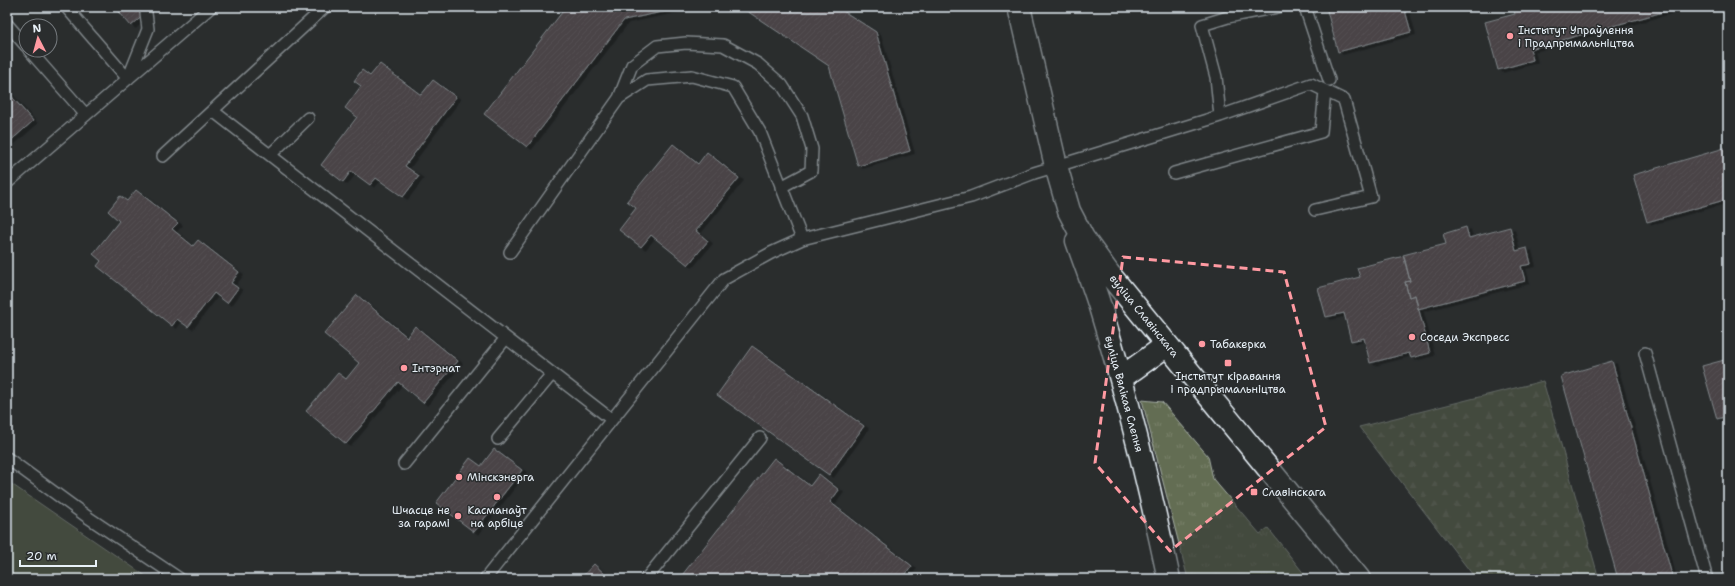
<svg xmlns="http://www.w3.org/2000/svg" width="1735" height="586" viewBox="0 0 1735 586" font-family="'Shantell Sans',sans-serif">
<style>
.grass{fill:url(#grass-tufts);stroke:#a6afa6}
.forest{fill:url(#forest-firs);stroke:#a6afa6}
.park{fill:#646d53;stroke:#a6afa6}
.building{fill:url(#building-hatch);stroke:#e8f1f8;filter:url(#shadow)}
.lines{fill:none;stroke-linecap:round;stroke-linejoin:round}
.lane-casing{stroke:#e8f1f8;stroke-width:14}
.secondary-casing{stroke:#e8f1f8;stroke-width:25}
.lane{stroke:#2a2d2e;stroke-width:11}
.secondary{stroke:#2a2d2e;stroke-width:22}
.marked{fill:none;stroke:#ff9aa2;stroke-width:3;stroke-dasharray:8 5;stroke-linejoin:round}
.poi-dot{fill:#ff9aa2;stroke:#2a2d2e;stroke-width:1.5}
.labels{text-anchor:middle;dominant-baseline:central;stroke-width:3;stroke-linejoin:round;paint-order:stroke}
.poi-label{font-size:11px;fill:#e8f1f8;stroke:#2a2d2e;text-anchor:start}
.street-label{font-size:11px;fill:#e8f1f8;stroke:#2a2d2e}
</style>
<defs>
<pattern id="grass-tufts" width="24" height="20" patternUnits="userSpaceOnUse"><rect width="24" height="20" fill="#646d53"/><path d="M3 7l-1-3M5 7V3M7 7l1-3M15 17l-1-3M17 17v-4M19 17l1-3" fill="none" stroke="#7a826c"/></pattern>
<pattern id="forest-firs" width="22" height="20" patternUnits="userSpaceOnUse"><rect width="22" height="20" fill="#646d53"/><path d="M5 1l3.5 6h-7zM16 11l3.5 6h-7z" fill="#7a826c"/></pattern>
<pattern id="building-hatch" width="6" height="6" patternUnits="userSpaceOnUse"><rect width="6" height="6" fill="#715f66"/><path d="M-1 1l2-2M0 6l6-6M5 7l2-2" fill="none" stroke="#85767d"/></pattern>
<filter id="shadow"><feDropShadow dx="4.5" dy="2.5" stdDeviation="0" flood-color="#0009"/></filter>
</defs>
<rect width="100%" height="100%" fill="#2a2d2e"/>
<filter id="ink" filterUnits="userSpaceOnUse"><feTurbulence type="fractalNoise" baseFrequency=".025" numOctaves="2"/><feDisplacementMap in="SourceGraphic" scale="8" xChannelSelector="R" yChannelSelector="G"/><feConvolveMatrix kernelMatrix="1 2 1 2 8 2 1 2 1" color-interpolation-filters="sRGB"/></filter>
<g filter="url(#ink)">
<path class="grass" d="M 1142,400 L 1162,402 L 1208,456 L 1213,479 L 1260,534 L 1268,528 L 1308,579 L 1188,579 Z"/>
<path class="forest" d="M 1543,381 L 1599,579 L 1476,579 L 1359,427 Z"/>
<path class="park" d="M 7,481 L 150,579 L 7,579 Z"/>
<path class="building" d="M 115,7 L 153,7 L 131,26 Z
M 566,7 L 686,7 L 624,20 L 527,147 L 484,114 Z
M 741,7 L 837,7 L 876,32 L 910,151 L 858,166 L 829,66 Z
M 1326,7 L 1404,7 L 1411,32 L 1338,52 Z
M 1513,7 L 1681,7 L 1530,49 L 1533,60 L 1498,70 L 1485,22 L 1515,14 Z
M 380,64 L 421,95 L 433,80 L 456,97 L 405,166 L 419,176 L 403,197 L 376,178 L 370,185 L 351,171 L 343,182 L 321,165 L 357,117 L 345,108 L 361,86 L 354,81 L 362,70 L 370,76 Z
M 7,91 L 33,121 L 7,144 Z
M 673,144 L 698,164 L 707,152 L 739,178 L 696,231 L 708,241 L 688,265 L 651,235 L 641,247 L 619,230 L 636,208 L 627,201 Z
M 1728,147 L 1728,199 L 1647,222 L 1633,175 Z
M 136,190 L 178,223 L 172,229 L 193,246 L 198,240 L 239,272 L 231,283 L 238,288 L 227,303 L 214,293 L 188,327 L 177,319 L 172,326 L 97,266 L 101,261 L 93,254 L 119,221 L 108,211 L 120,196 L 127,201 Z
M 1466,227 L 1469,238 L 1510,227 L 1516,251 L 1527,248 L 1531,264 L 1521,266 L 1525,281 L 1418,309 L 1415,295 L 1409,297 L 1405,282 L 1410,281 L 1403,255 L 1446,244 L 1443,234 Z
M 1404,256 L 1410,281 L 1405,282 L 1409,297 L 1415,295 L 1430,353 L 1411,358 L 1409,353 L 1370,363 L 1364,338 L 1351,341 L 1344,313 L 1326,317 L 1318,288 L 1360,277 L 1357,268 Z
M 357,295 L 407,337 L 415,326 L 458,361 L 423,403 L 398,382 L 346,444 L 306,411 L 338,373 L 346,379 L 359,363 L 324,334 Z
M 752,346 L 864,426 L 829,475 L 717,395 Z
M 1728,359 L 1728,416 L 1717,419 L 1702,366 Z
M 1612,361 L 1623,399 L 1673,579 L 1618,579 L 1561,376 Z
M 494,449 L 522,470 L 474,532 L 436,503 L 470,458 L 481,466 Z
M 774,458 L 810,486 L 819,474 L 839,490 L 830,502 L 912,566 L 902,579 L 679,579 Z
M 594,564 L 607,576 L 604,579 L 580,579 Z"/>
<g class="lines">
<defs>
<path id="lane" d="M 66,7 L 128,79 L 148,29 L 146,13
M 1305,7 L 1329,80
M 7,24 L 26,46
M 29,50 L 86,115
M 619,98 L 632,65 L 657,46 L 686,43 L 723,45 L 758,64 L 782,85 L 802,116 L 812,149 L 811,171 L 781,187
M 213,111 L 611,419
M 1220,116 L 1216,77 L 1202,25 L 1228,17 L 1278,7
M 270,155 L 308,118
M 163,156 L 325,7
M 1174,173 L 1321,132 L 1325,91
M 7,183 L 211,7
M 510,252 L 619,98 L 647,80 L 692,76 L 733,87 L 760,132 L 802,239
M 1645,353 L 1707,579
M 498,439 L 552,374
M 7,458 L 89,518 L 180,579
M 404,464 L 506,338
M 485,579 L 724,279 L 771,253 L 802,239 L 971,197 L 1034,173 L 1220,116 L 1311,84 L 1344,100 L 1371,197 L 1315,210
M 646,579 L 760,438"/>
<path id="secondary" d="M 1019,7 L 1056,166 L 1069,211 L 1083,238 L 1109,274 L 1359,579
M 1077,241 C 1085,264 1094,287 1101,310 C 1128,399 1150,489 1169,579
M 1121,378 L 1167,345"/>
</defs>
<use href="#lane" class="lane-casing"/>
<use href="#secondary" class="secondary-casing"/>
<use href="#lane" class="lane"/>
<use href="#secondary" class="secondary"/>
</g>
</g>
<path d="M0 0H1735V586H0ZM 1123,257 L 1284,272 L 1326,427 L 1170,551 L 1095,463 Z" fill="#2a2d2e" fill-opacity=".55" fill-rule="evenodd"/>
<path class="marked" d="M 1123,257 L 1284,272 L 1326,427 L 1170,551 L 1095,463 Z"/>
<g class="poi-dot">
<circle cx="1510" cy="36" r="4"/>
<circle cx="1412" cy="337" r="4"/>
<circle cx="1202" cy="344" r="4"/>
<rect x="1224" y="359" width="8" height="8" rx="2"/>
<circle cx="404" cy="368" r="4"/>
<circle cx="459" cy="477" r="4"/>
<rect x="1250" y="488" width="8" height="8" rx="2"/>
<circle cx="497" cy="497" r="4"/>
<circle cx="458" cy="516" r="4"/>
</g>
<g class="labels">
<g class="poi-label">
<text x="1518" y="30">Інстытут Упраўлення<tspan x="1518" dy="13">і Прадпрымальніцтва</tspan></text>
<text x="1420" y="337">Соседи Экспресс</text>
<text x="1210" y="344">Табакерка</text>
<text x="412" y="368">Інтэрнат</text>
<text x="1228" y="376" text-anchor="middle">Інстытут кіравання<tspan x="1228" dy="13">і прадпрымальніцтва</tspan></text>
<text x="467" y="477">Мінскэнерга</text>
<text x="1262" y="492">Славінскага</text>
<text x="450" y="510" text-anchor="end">Шчасце не<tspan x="450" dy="13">за гарамі</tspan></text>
<text x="497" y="510" text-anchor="middle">Касманаўт<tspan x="497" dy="13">на арбіце</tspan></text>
</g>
<g class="street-label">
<text transform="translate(1144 316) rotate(51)">вуліца Славінскага</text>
<text transform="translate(1124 394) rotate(75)">вуліца Вялікая Слепня</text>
</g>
</g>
<rect width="1735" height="586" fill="none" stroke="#2a2d2e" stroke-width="24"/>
<rect x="12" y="12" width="1711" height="562" fill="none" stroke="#e8f1f8" stroke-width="1.5" filter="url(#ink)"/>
<g transform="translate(38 38) rotate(354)"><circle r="19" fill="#2a2d2e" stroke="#767b7f"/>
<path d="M0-3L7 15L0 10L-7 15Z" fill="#ff9aa2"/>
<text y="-6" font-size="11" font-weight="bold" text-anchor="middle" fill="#e8f1f8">N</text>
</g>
<path d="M20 560v6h76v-6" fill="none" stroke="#e8f1f8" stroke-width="2"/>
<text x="26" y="560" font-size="12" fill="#e8f1f8" stroke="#2a2d2e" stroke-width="3" paint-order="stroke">20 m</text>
</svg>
